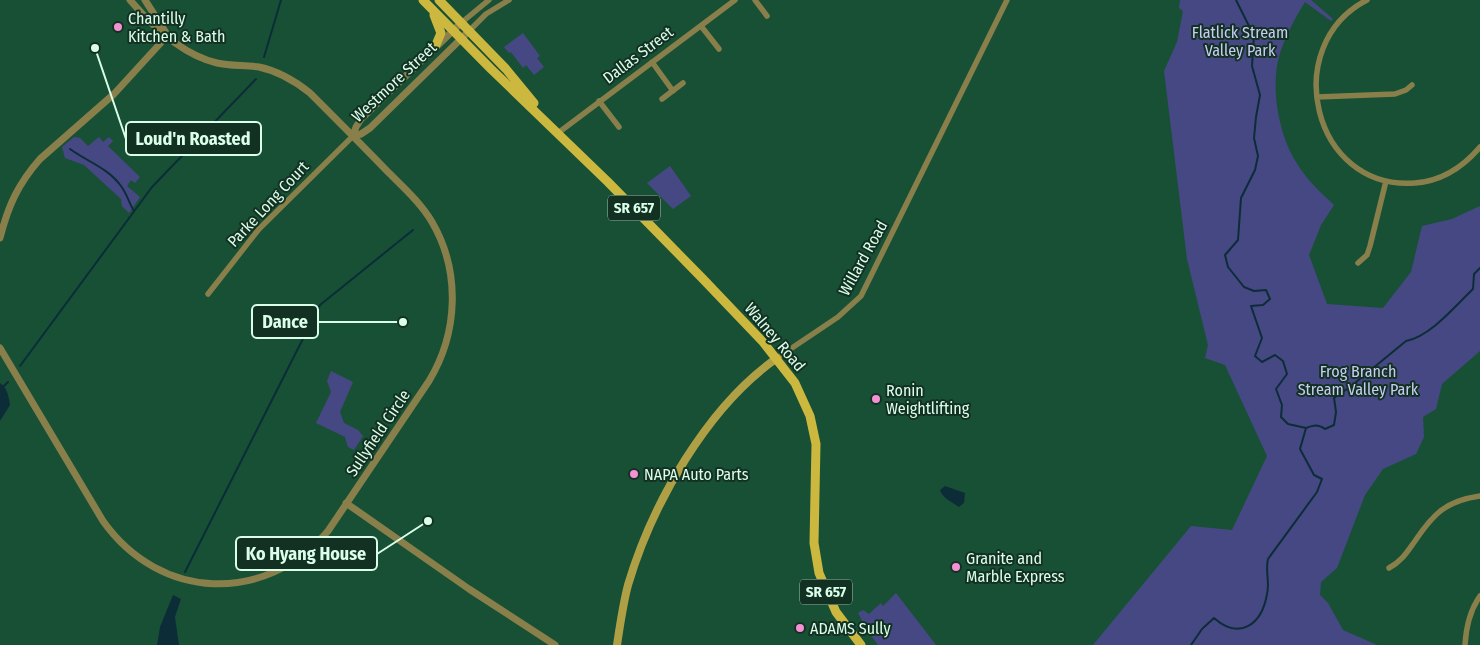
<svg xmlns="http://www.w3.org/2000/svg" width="1480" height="645" viewBox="0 0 1480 645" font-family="'Fira Sans Condensed',sans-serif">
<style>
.green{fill:#464884}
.water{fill:#0c2d37}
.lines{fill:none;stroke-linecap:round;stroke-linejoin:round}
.stream{stroke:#0c2d37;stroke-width:2}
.minor{stroke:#887f4a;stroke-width:5.5}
.tertiary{stroke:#887f4a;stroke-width:7}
.secondary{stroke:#afa046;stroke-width:8}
.primary{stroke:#ccb83e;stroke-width:9}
.poi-dot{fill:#f491d4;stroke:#133122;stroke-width:2}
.labels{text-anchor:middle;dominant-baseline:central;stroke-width:4;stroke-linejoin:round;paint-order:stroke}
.shield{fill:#133122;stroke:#9fc0ae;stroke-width:1}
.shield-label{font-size:15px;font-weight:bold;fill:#dbfeea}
.poi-label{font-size:16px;fill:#dbfeea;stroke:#133122;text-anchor:start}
.park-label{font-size:16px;fill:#c8ccf3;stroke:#133122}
.street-label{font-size:16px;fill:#dbfeea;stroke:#133122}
.leader{fill:none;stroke:#dbfeea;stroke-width:2}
.callout-dot{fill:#dbfeea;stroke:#133122;stroke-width:2}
.callout{fill:#133122;stroke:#dbfeea;stroke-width:2}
.callout-label{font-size:18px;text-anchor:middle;font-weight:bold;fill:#dbfeea}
</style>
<rect width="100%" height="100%" fill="#185036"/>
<path class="green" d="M 1180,0 L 1311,0 L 1333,19 L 1331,21 L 1305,2 C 1295,18 1287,33 1281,50 C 1269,83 1278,133 1296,162 C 1306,179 1320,192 1334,205 L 1321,225 L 1309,255 L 1327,304 L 1383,308 L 1411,272 L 1422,226 L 1452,219 L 1480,206 L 1480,351 L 1442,384 L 1436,409 L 1423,417 L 1424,437 L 1416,454 L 1383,469 L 1365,495 L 1337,568 L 1321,582 L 1320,595 L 1328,603 L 1343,630 L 1377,645 L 1093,645 L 1191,526 L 1232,530 L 1267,456 L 1225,365 L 1205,358 L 1208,345 L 1187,259 L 1164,71 L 1177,42 L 1183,11 L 1179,8 Z
M 523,33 L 540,56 L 537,58 L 544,67 L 534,75 L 526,65 L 523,68 L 511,52 L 509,53 L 504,47 Z
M 74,137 L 80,138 L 88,146 L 99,137 L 103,142 L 109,137 L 113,141 L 108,146 L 140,177 L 135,183 L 131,180 L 127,186 L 140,197 L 129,213 L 122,206 L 121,199 L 84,165 L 65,158 L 62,147 Z
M 670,166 L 691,196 L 673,209 L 647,183 Z
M 331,371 L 353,382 L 340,412 L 344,423 L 358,430 L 363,436 L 354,450 L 348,447 L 345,437 L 316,423 L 331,392 L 327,381 Z
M 896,593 L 936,645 L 878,645 L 867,630 L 858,613 L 863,610 L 869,614 L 881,603 L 883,606 Z"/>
<path class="water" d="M 0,383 C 7,387 9,397 10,405 L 0,421 Z
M 945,486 L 965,493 L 964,503 L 959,507 C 952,502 942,498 940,490 Z
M 173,595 L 181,599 L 175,617 L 179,645 L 157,645 L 160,627 Z"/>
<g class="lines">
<path class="stream" d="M 264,57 L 281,0
M 70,149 C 88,162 108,168 121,186 C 127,194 129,203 134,211
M 20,366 L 152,187 L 256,79
M 4,386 L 8,382
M 1306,428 C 1314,425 1318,424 1325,429 L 1334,425 L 1336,412 L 1334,398 L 1350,387 L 1406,341 C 1431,336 1455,306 1473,289 L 1474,274 L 1480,268
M 185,572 L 320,305 L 413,230
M 1191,645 L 1202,629 L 1214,618 C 1240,641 1262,624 1267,594 C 1270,582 1265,571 1268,559 L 1317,492 L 1322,479 L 1314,475 L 1300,449 L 1306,428 L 1288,424 L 1281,417 L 1282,405 L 1276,389 L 1287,374 L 1283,361 L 1275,355 L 1262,362 L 1255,356 L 1262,338 L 1251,306 L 1263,305 L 1270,299 L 1266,290 L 1254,291 L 1244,287 L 1228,267 L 1225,255 L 1238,240 L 1241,198 L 1255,170 L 1258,156 L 1254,138 L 1256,117 L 1260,95 L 1252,66 L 1254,36 L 1236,0"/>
<path class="minor" d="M 755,0 L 767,16
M 1367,0 C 1279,45 1312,191 1415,183 C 1442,181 1463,167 1480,147
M 461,23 L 489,0
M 701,26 L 719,49
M 469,31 L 486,14 L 509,0
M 652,62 L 673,91
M 1317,97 L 1395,94 L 1406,90 L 1412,85
M 662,99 L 683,83
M 599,101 L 619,127
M 558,133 L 735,0
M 1358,263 L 1367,255 L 1370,246 L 1386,181
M 208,294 L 259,229 L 353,136
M 777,358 L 838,317 L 861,296 L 1007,0
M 1389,568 C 1402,561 1407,552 1415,541 C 1434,513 1446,501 1480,496
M 1465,645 C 1466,628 1470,610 1480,596"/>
<path class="tertiary" d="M 145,0 L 166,33
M 353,136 L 361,134 L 370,128 L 469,31
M 353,136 L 356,127 L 361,119 L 461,23
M 0,238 C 8,206 18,184 40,159 L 114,94 L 167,36
M 0,348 L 103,521 C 160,601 265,605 328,531 L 429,381 C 458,333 461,272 432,222 C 421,203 403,187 387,171 C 362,145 336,119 310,93 C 295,81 278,71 259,67 C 245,65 230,66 217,63 C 183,55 152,26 130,0
M 346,503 L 469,589 L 555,645"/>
<path class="secondary" d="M 617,645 C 620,625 623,604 628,585 C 652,504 707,407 777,358"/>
<path class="primary" d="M 423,0 L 491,69 L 608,182 L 703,279 L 763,342 L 795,383 L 810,416 L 816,444 L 814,543 L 819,573 L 836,612 L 861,645
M 439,0 L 506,69 L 534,103
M 434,15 L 441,33 L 435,47"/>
</g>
<g class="poi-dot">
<circle cx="118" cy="27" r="5"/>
<circle cx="876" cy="399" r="5"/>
<circle cx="634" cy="474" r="5"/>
<circle cx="956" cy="567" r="5"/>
<circle cx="800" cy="628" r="5"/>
</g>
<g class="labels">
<g class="shield">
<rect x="608" y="195.5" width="52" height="25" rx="4"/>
<rect x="800" y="579.5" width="52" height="25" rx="4"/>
</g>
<g class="shield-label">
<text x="634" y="208">SR 657</text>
<text x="826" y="592">SR 657</text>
</g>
<g class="poi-label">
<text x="128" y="18">Chantilly<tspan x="128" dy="18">Kitchen &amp; Bath</tspan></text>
<text x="886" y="390">Ronin<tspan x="886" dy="18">Weightlifting</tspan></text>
<text x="644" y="474">NAPA Auto Parts</text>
<text x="966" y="558">Granite and<tspan x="966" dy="18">Marble Express</tspan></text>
<text x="810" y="628">ADAMS Sully</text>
</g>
<g class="park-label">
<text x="1240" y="32">Flatlick Stream<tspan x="1240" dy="18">Valley Park</tspan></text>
<text x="1358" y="371">Frog Branch<tspan x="1358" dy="18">Stream Valley Park</tspan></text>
</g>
<g class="street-label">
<text transform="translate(638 55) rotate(-37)">Dallas Street</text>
<text transform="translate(394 82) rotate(-43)">Westmore Street</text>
<text transform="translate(268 204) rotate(-47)">Parke Long Court</text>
<text transform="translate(863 258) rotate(-61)">Willard Road</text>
<text transform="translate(775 337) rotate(50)">Walney Road</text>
<text transform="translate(378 433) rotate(-56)">Sullyfield Circle</text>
</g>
</g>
<path class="leader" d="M95 48L126 139M403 322L318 322M428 521L377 554"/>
<g class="callout-dot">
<circle cx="95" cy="48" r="5"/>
<circle cx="403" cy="322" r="5"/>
<circle cx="428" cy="521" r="5"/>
</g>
<g class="callout">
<rect x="126" y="122" width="135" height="33" rx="5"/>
<rect x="252" y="305" width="66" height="33" rx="5"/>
<rect x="236" y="537" width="141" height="33" rx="5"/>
</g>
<g class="callout-label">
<text x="193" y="145">Loud'n Roasted</text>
<text x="285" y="328">Dance</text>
<text x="306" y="560">Ko Hyang House</text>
</g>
</svg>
